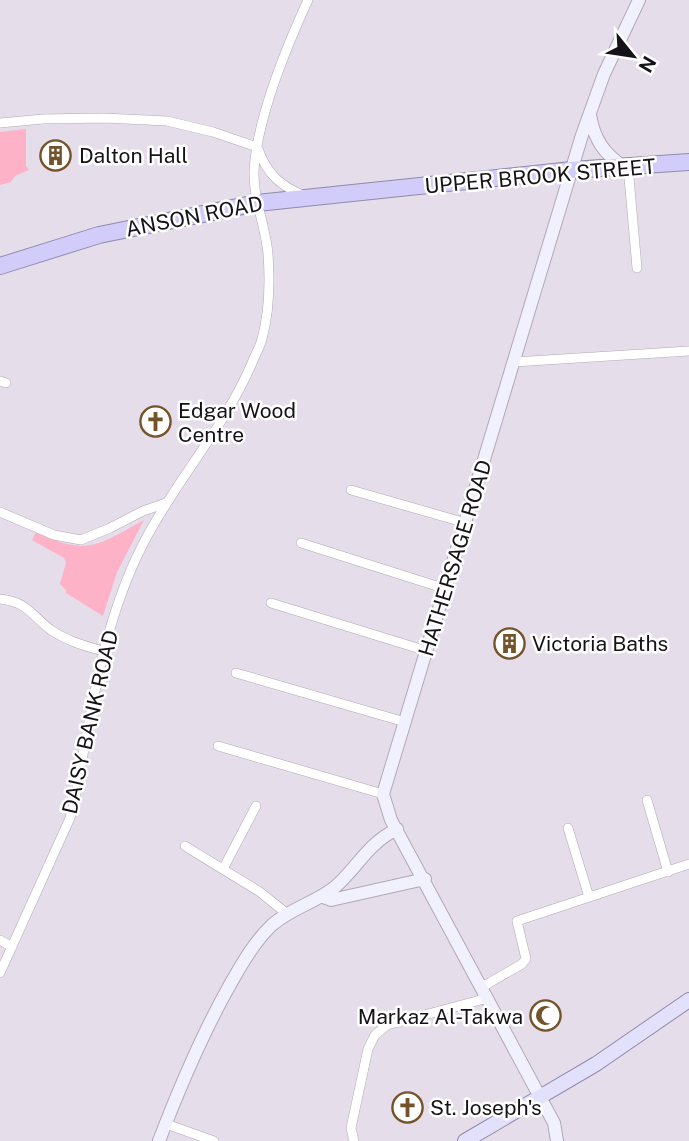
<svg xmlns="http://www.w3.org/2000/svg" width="689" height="1141" viewBox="0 0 689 1141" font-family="'Public Sans',sans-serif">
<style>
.green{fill:#fdb2c8}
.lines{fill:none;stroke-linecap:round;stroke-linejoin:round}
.street-casing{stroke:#b1a9b5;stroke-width:10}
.secondary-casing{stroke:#b1a9b5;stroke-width:14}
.primary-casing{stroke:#908baa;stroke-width:16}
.highway-casing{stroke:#908baa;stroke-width:18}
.street{stroke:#fff;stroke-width:9}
.secondary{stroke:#f1f0fd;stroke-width:12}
.primary{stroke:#e3e0fb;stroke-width:14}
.highway{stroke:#d1ccf9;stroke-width:16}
.labels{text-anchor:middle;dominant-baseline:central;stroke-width:5;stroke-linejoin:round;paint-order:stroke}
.poi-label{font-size:21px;fill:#161318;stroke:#fff;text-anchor:start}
.street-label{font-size:21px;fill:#161318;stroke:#fff}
</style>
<rect width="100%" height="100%" fill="#e5ddea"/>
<path class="green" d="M 26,129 L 26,166 L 29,170 L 15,176 L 11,182 L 0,185 L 0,132 Z
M 144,520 L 117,572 L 103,616 L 66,593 L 66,590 L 60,584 L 66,563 L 64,558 L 32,540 L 36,532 C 86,557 99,545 144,520 Z"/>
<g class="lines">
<defs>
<path id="street" d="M 0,123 L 43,119 L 104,118 L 167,121 L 213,132 L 257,147
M 258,149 C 267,174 280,186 305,196
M 628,166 L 637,268
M 514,362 L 689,351
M 0,381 L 6,383
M 351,490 L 466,523
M 0,512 L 54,535 L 81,540 L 110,528 L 143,511 L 166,503
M 301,543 L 446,589
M 0,599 C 28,602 31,615 51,630 C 67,641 85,646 103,651
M 271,603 L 427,651
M 236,673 L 405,722
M 218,746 L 383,794
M 647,800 L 668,872
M 568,828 L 589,897
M 185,846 L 260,892 L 286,913
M 223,869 L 256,806
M 0,940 L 12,947
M 0,973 L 70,818 L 75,799 C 91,713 102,624 143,544 C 175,481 224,429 252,363 C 255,355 260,347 262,339 C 269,313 270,281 268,254 C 266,227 253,199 254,171 C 257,118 286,48 308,0
M 482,987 L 522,964 L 526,959 L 517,921 L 689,864
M 166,1124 L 214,1141
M 354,1141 L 351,1128 L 368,1049 L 375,1035 L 387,1025 L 488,998"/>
<path id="secondary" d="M 590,115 C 594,139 604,154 624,167
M 323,897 L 331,900 L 425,879
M 159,1141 C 180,1086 203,1032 232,981 C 243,962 255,941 272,925 C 291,908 315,903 335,887 C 358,867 367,844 397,829
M 557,1141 L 554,1123 L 391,820 L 383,794 L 582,135 L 604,74 L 639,0"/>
<path id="primary" d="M 465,1141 L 596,1064 L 689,1000"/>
<path id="highway" d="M 0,266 L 99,235 L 257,203 L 572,170 L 689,162"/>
</defs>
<use href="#street" class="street-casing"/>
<use href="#secondary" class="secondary-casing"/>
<use href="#primary" class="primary-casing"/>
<use href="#highway" class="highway-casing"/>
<use href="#street" class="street"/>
<use href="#secondary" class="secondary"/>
<use href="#primary" class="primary"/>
<use href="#highway" class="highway"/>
</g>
<defs>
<symbol id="building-ring" viewBox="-11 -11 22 22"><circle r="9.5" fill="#fff" stroke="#74522a" stroke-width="1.5"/><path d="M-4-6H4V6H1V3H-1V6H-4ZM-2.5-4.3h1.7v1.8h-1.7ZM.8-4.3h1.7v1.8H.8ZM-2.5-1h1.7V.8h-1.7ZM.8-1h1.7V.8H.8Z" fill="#74522a"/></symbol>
<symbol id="church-ring" viewBox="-11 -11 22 22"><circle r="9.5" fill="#fff" stroke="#74522a" stroke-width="1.5"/><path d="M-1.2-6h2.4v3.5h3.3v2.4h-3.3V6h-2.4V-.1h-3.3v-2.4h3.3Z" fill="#74522a"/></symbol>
<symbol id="mosque-ring" viewBox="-11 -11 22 22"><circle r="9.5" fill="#fff" stroke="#74522a" stroke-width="1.5"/><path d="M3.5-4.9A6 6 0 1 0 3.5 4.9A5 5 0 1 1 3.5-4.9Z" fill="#74522a"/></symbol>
</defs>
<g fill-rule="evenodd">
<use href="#building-ring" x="38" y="138" width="35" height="35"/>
<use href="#church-ring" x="138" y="404" width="35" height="35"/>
<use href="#building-ring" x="492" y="626" width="35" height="35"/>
<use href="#mosque-ring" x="528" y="998" width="35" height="35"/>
<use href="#church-ring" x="390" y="1090" width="35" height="35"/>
</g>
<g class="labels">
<g class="poi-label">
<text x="79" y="155">Dalton Hall</text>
<text x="178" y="410">Edgar Wood<tspan x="178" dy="24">Centre</tspan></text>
<text x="532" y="643">Victoria Baths</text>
<text x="523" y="1016" text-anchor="end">Markaz Al-Takwa</text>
<text x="430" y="1107">St. Joseph's</text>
</g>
<g class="street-label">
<text transform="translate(540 176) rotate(-5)">UPPER BROOK STREET</text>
<text transform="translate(194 216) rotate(-11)">ANSON ROAD</text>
<text transform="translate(455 558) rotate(-73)">HATHERSAGE ROAD</text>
<text transform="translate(90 722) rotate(-77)">DAISY BANK ROAD</text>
</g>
</g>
<g transform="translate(633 56) rotate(120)" stroke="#ffffff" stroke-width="5" paint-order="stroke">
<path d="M0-5L12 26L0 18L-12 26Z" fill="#161318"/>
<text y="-10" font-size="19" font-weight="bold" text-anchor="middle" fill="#161318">N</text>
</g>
</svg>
